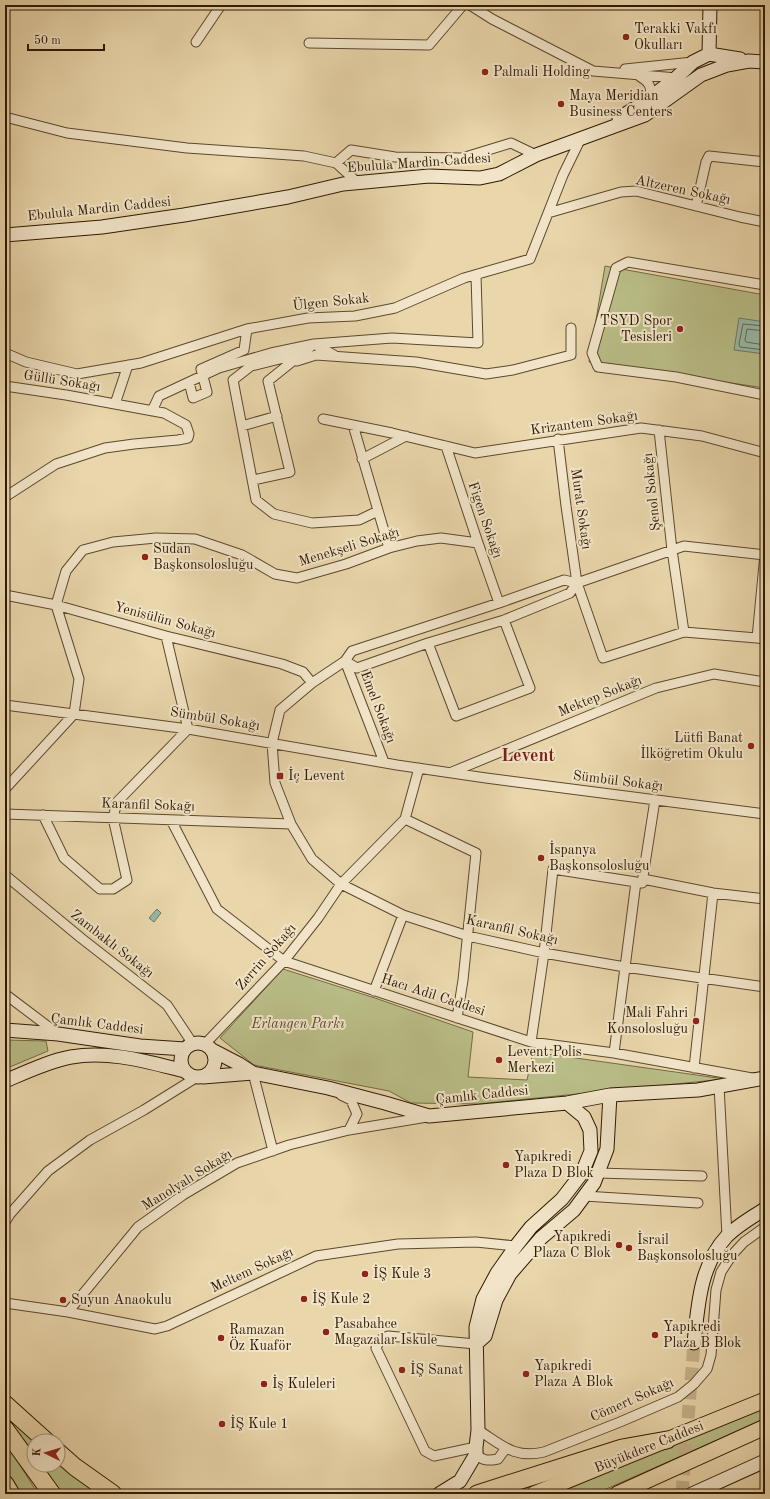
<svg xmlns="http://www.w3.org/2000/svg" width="770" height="1499" viewBox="0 0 770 1499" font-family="'Old Standard TT',serif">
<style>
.green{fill:#b9bd87;stroke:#746b44}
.water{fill:#98b9a6;stroke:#6e7964}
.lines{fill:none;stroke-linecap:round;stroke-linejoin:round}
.shore{stroke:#646954;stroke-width:1}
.secondary-tunnel{stroke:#c4b089;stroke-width:13;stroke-dasharray:13 6;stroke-linecap:butt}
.street-casing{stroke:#5e482c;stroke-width:11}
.secondary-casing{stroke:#2f1902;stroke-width:15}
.primary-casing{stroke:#2f1902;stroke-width:17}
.highway-casing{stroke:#2f1902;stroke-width:19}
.street{stroke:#f1e4c8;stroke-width:9}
.secondary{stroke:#f1e4c8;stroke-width:13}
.primary{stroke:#e9d6ab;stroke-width:15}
.highway{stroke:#e9d6ab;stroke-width:17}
.poi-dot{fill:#8f2418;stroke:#f1e4c8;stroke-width:1.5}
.labels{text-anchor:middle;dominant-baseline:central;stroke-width:4;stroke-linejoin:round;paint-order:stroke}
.poi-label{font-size:14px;fill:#2f1902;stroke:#f1e4c8;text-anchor:start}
.street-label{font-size:14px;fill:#2f1902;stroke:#f1e4c8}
.park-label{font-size:14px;font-style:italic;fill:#584a2a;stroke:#f1e4c8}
.district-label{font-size:18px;font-weight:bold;fill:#7a1f14;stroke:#f1e4c8}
</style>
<rect width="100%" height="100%" fill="#e9d6ab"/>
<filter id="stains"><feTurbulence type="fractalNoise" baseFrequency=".005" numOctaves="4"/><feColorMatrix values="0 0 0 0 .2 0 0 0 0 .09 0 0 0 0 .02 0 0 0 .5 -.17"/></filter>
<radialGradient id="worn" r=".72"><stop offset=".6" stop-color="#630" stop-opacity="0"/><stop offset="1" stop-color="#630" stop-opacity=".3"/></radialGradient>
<path class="green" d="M 605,266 L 765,295 L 765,388 L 589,362 Z
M 283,969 L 375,998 L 473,1032 L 468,1077 L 527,1080 L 533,1052 L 725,1079 L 478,1104 L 411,1103 L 389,1091 L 254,1065 L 220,1038 Z
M 5,1040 L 46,1041 L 48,1051 L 5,1069 Z
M 765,1408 L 765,1419 L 595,1494 L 556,1494 L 658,1451 Z
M 12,1417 L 34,1441 L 34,1453 L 9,1420 Z
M 5,1441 L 38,1494 L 20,1494 L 5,1472 Z
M 58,1458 L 103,1494 L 61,1494 L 43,1465 L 58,1465 Z"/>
<path class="water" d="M 739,318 L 765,322 L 765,354 L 734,350 Z
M 157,909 L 161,913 L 154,922 L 149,918 Z"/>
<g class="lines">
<path class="shore" d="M 765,326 L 743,324 L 739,344 L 740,347 L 765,350
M 765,331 L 747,329 L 745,340 L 746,342 L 765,345"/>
<path class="secondary-tunnel" d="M 682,1494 L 694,1343"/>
<defs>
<path id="street" d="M 470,5 L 492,19 L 593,71 L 677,78
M 196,42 L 221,5
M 309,43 L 429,45 L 463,5
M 625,69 L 693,62
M 639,76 C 649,82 652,86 650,98
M 5,117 L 67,133 L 187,148 L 304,156 L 336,163 L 357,182
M 336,163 L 351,150 L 395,157 L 462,158 L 511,143 L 536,155
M 696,206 L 706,162 L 709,156 L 765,162
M 548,213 L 621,192 L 636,191 L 740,217 L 765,222
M 765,285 L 628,262 L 616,268 L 592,353 L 598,367 L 676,377 L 765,395
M 5,353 L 26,362 L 77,374 L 141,363 L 247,329 L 308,318 L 355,316 L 395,308 L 464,278 L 530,259 L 563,175 L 581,138
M 300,354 L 251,366 L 233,380 L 256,500 L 274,514 L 312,523 L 359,520 L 378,511
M 334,355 L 314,344 L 392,338 L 478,343 L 476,275
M 297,361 L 316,355 L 416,362 L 486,374 L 513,370 L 571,355 L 571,328
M 189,382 L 193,398 L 207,392 L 201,369 L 244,350 L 247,329
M 5,386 L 66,395 L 164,413 L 186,425 L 189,434 L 188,438 L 178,440 L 134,444 L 105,448 L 56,464 L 5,497
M 115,404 L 128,365
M 152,411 L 159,396 L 219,368 L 271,353 L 314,344 L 268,381 L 290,472 L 253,480
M 323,419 L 392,433 L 475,453 L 641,428 L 702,436 L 765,453
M 353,425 L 389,548
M 242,426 L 277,416
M 558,439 L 566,506 L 577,583 L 603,658 L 684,632 L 672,550 L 659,430
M 446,446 L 478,543 L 499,603
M 362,459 L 406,436
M 765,554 L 757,638 L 765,639
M 577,583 L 564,580 L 499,603 L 352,651 L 345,661 L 312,683 L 280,710 L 272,743 L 275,783 L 291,824 L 312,859 L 341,884 L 403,915 L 468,936 L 544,953 L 625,967 L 765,987
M 577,583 L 684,546 L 765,555
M 5,595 L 56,605 L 166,636 L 282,664 L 303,672 L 312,683
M 684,632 L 757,638
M 428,643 L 456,716 L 530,688 L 504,620
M 345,661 L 357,668 L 428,643 L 504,620 L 570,593 L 577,583
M 345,661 L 384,762
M 5,705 L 188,729 L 397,765 L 486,778 L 765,814
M 452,772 L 656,688 L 714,674 L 765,682
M 5,789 L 74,714 L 79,679 L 56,605 L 66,571 L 83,550 L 113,542 L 156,538 L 195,539 L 242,555 L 275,574 L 297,578 L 346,564 L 389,548 L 417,541 L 441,538 L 478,543
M 5,814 L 291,824
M 43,815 L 64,858 L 100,889 L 113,889 L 127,880 L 113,818 L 117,802 L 188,729 L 166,636
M 405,819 L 476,853 L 463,980 L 457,1018
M 171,820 L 217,909 L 284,961 L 531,1042 L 614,1053 L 752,1078
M 5,875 L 81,938 L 167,1005 L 193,1044
M 643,879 L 713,893 L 765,899
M 641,883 L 642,883 L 655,800
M 374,991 L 403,915
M 5,994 L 58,1034
M 531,1042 L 544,953 L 553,869 L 636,882 L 614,1053
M 205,1044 L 284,961 L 318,918 L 341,884 L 405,819 L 419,768
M 694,1068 L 713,893
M 253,1073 L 273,1151
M 719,1086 L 727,1236
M 341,1095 L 351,1100 L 357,1114 L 349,1130
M 598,1173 L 702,1176
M 584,1196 L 698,1203
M 5,1222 L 10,1214 L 48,1171 L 90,1140 L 144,1110 L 197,1077
M 5,1303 L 68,1312 L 155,1329 L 167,1326 L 316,1256 L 398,1244 L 476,1242 L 516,1246
M 68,1312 L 138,1227 L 183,1195 L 237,1163 L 289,1145 L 349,1130 L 427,1117
M 478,1430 C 502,1445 514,1459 544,1452 L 620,1422 L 678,1397 L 694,1384 L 707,1369 L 711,1355 L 716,1290 L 721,1272 L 732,1255 L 744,1242 L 765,1227
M 476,1447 L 434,1456 L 425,1451 L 376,1348 L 380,1340 L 388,1336 L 476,1344
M 476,1454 C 483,1461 488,1461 498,1459 L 506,1448"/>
<path id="secondary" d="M 709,54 L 710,5
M 619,118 L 642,104 L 676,78 L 693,62 L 709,54 L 740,59
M 5,235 L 102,227 L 184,215 L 288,197 L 343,184 L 429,176 L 480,178 L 499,174 L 536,155 L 645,115 L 701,75 L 727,65 L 749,61 L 765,62
M 5,1030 L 58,1034 L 140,1046 L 185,1049
M181 1060a17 17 0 1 1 34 0a17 17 0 1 1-34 0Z
M 212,1050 L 239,1064 L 253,1073 L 328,1088 L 385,1103 L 429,1116 L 567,1103 L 610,1095 L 698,1090 L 765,1078
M 203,1077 L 253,1073
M 5,1081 C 26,1072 49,1061 71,1057 C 109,1050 148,1062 185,1071
M 694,1343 C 698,1305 700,1265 727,1236 C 738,1225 752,1217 765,1209
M 476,1344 L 485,1336 L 496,1300 L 510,1274 L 541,1238 L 574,1210 L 594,1183 L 607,1149 L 610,1095
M 439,1494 L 460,1481 L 476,1454 L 476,1447 L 478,1430 L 476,1327 L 483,1299 L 497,1273 L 516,1246 L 531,1227 L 562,1199 L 582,1173 L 591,1151 L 590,1130 L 584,1117 L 567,1103
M 692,1494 L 765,1461"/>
<path id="primary" d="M 534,1494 L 765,1400
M 617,1494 L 765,1427"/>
<path id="highway" d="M 5,1404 L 46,1441
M 5,1429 L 52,1494
M 58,1452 L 75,1467 L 113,1494
M 5,1484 L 11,1494
M 477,1494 L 622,1448 L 667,1440"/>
</defs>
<use href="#street" class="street-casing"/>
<use href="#secondary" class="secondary-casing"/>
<use href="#primary" class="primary-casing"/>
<use href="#highway" class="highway-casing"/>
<use href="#street" class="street"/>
<use href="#secondary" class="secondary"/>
<use href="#primary" class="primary"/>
<use href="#highway" class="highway"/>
</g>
<g class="poi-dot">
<circle cx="626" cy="37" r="4"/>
<circle cx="485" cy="72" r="4"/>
<circle cx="561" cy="104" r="4"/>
<circle cx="680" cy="329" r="4"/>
<circle cx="145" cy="557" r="4"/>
<circle cx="751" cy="746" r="4"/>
<rect x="276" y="772" width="8" height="8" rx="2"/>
<circle cx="541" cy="858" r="4"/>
<circle cx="696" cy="1021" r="4"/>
<circle cx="499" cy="1060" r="4"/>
<circle cx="506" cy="1165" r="4"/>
<circle cx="619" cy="1245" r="4"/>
<circle cx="629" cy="1248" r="4"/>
<circle cx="365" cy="1274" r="4"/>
<circle cx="304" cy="1299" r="4"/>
<circle cx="63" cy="1300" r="4"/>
<circle cx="326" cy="1332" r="4"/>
<circle cx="655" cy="1335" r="4"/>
<circle cx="221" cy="1338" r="4"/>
<circle cx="402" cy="1370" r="4"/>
<circle cx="526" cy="1374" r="4"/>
<circle cx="264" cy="1384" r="4"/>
<circle cx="222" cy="1424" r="4"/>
</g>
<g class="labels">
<g class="poi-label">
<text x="634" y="29">Terakki Vakfı<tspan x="634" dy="16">Okulları</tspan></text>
<text x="493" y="72">Palmali Holding</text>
<text x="569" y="96">Maya Meridian<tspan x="569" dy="16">Business Centers</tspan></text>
<text x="672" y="321" text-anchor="end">TSYD Spor<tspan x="672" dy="16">Tesisleri</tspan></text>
<text x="153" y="549">Sudan<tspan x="153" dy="16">Başkonsolosluğu</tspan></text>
<text x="743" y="738" text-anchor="end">Lütfi Banat<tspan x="743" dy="16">İlköğretim Okulu</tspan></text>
<text x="288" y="776">İç Levent</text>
<text x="549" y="850">İspanya<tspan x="549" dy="16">Başkonsolosluğu</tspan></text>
<text x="688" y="1013" text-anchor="end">Mali Fahri<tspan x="688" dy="16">Konsolosluğu</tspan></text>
<text x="507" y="1052">Levent Polis<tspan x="507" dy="16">Merkezi</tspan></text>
<text x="514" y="1157">Yapıkredi<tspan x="514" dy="16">Plaza D Blok</tspan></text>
<text x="611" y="1237" text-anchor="end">Yapıkredi<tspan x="611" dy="16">Plaza C Blok</tspan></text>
<text x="637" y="1240">İsrail<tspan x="637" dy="16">Başkonsolosluğu</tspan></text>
<text x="373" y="1274">İŞ Kule 3</text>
<text x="312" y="1299">İŞ Kule 2</text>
<text x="71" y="1300">Suyun Anaokulu</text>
<text x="334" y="1324">Pasabahce<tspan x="334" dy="16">Magazalar Iskule</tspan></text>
<text x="663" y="1327">Yapıkredi<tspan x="663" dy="16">Plaza B Blok</tspan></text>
<text x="229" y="1330">Ramazan<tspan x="229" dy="16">Öz Kuaför</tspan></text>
<text x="534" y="1366">Yapıkredi<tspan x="534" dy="16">Plaza A Blok</tspan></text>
<text x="410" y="1370">İŞ Sanat</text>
<text x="272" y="1384">İş Kuleleri</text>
<text x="230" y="1424">İŞ Kule 1</text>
</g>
<g class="street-label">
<text transform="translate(419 163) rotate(-4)">Ebulula Mardin Caddesi</text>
<text transform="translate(683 190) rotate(12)">Altzeren Sokağı</text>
<text transform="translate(99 209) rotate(-6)">Ebulula Mardin Caddesi</text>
<text transform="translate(331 302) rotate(-6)">Ülgen Sokak</text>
<text transform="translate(62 381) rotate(9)">Güllü Sokağı</text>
<text transform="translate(584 423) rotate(-8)">Krizantem Sokağı</text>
<text transform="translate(652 492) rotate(-96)">Şenol Sokağı</text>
<text transform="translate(581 509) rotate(82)">Murat Sokağı</text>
<text transform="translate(485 520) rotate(71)">Figen Sokağı</text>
<text transform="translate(349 547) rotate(-17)">Menekşeli Sokağı</text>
<text transform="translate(165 620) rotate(15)">Yenisülün Sokağı</text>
<text transform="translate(600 696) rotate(-22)">Mektep Sokağı</text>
<text transform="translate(378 707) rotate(69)">Emel Sokağı</text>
<text transform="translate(215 719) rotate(9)">Sümbül Sokağı</text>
<text transform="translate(618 781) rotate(7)">Sümbül Sokağı</text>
<text transform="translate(148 805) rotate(2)">Karanfil Sokağı</text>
<text transform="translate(512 930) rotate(13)">Karanfil Sokağı</text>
<text transform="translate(112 944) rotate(38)">Zambaklı Sokağı</text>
<text transform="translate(266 957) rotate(-49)">Zerrin Sokağı</text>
<text transform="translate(433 995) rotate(18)">Hacı Adil Caddesi</text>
<text transform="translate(97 1024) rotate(7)">Çamlık Caddesi</text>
<text transform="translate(482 1095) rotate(-6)">Çamlık Caddesi</text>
<text transform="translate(187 1180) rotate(-32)">Manolyalı Sokağı</text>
<text transform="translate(252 1270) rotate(-25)">Meltem Sokağı</text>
<text transform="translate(632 1400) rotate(-24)">Cömert Sokağı</text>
<text transform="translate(649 1447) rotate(-22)">Büyükdere Caddesi</text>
</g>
<g class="park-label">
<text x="298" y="1024">Erlangen Parkı</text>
</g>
<g class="district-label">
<text x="528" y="756">Levent</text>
</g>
</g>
<rect width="770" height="1499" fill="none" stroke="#e9d6ab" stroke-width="20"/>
<rect x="6" y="6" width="758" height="1487" fill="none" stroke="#2f1902" stroke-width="2"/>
<rect x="10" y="10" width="750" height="1479" fill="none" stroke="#2f1902"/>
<g transform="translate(46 1453) rotate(275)"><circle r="19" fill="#f1e4c8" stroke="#a39379"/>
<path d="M0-3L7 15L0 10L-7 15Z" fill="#8f2418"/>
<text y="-6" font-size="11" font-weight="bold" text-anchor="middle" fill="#2f1902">K</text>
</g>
<path d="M28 44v6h76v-6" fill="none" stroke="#2f1902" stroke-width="2"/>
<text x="34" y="44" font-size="12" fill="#2f1902" stroke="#f1e4c8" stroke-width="3" paint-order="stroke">50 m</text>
<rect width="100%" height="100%" filter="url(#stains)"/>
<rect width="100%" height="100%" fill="url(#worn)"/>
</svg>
